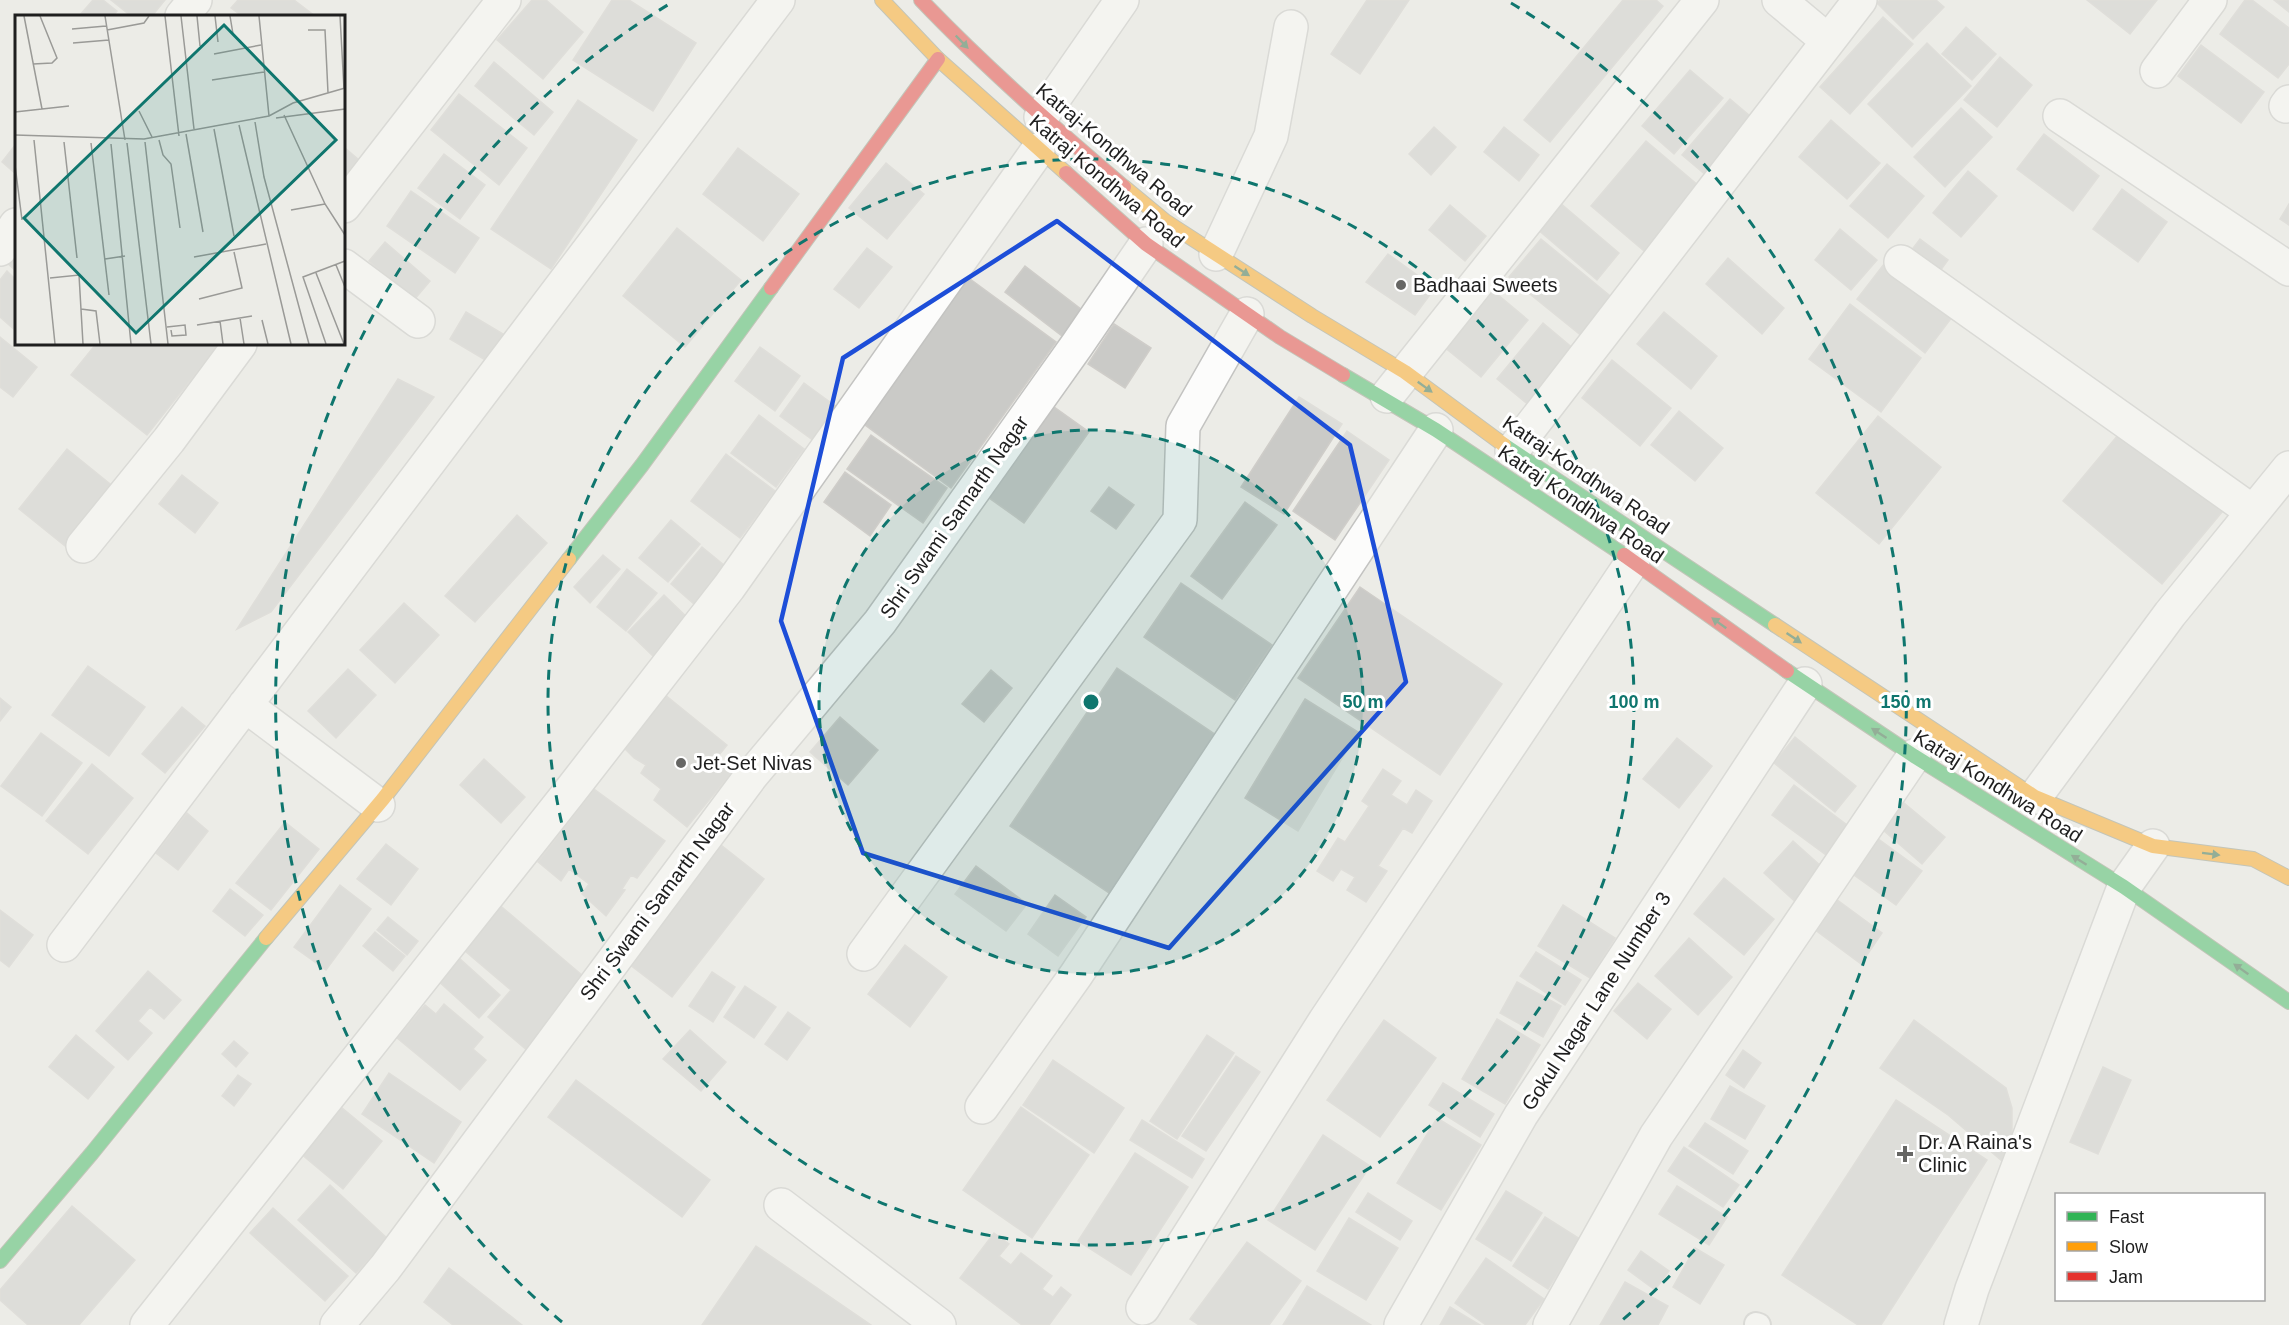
<svg xmlns="http://www.w3.org/2000/svg" width="2289" height="1325" viewBox="0 0 2289 1325" font-family="Arial,sans-serif">
<style>
.building{fill:#cacac7;stroke:#cfcdc9;stroke-width:1.5}
.lines{fill:none;stroke-linecap:round;stroke-linejoin:round}
.lane-casing{stroke:#c3c3c1;stroke-width:26}
.street-casing{stroke:#c3c3c1;stroke-width:36}
.fast-casing{stroke:#909581;stroke-width:16}
.slow-casing{stroke:#909581;stroke-width:16}
.jam-casing{stroke:#909581;stroke-width:16}
.lane{stroke:#fcfcfb;stroke-width:22}
.street{stroke:#fcfcfb;stroke-width:33}
.fast{stroke:#30b455;stroke-width:14}
.slow{stroke:#ff9f0a;stroke-width:14}
.jam{stroke:#e5322d;stroke-width:14}
.oneway{fill:#266237}
.marked{fill:none;stroke:#1d4ed8;stroke-width:4.5;stroke-linejoin:round}
.ring{fill:none;stroke:#0f766e;stroke-width:3;stroke-dasharray:10 8}
.poi-dot{fill:#666664;stroke:#fff;stroke-width:2}
.labels{text-anchor:middle;dominant-baseline:central;stroke-width:6;stroke-linejoin:round;paint-order:stroke}
.street-label{font-size:20px;fill:#1e1e1e;stroke:#fff}
.poi-label{font-size:20px;fill:#1e1e1e;stroke:#fff;text-anchor:start}
.inset-road{fill:none;stroke:#9a9a97;stroke-width:1.5}
.view{fill:#0f766e;fill-opacity:0.15;stroke:#0f766e;stroke-width:3}
.inset-edge{fill:none;stroke:#1e1e1e;stroke-width:3}
.centre{fill:#0f766e;stroke:#fff;stroke-width:3}
.ring-label{font-size:18px;text-anchor:middle;font-weight:bold;fill:#0f766e;stroke:#fff;stroke-width:6;stroke-linejoin:round;paint-order:stroke}
</style>
<rect width="100%" height="100%" fill="#ecece7"/>
<path class="building" d="M 93,0 L 103,0 L 117,11 L 113,16 L 79,16 Z
M 111,0 L 165,0 L 152,16 L 131,16 Z
M 238,0 L 294,0 L 315,16 L 242,16 L 231,8 Z
M 532,0 L 546,0 L 583,32 L 543,79 L 497,40 Z
M 612,0 L 629,0 L 696,43 L 653,111 L 573,60 Z
M 1367,0 L 1409,0 L 1360,74 L 1331,54 Z
M 1623,0 L 1656,0 L 1663,6 L 1550,142 L 1524,120 Z
M 1880,0 L 1936,0 L 1944,7 L 1913,39 L 1877,3 Z
M 2087,0 L 2157,0 L 2130,34 Z
M 2245,0 L 2252,0 L 2289,28 L 2289,64 L 2278,78 L 2220,34 Z
M 2274,0 L 2289,0 L 2289,12 Z
M 1883,17 L 1913,44 L 1850,114 L 1820,87 Z
M 1966,27 L 1996,54 L 1972,80 L 1942,54 Z
M 1927,43 L 1971,86 L 1912,147 L 1868,104 Z
M 2201,45 L 2264,92 L 2241,123 L 2178,76 Z
M 2000,57 L 2032,85 L 1997,127 L 1964,100 Z
M 494,62 L 553,112 L 534,135 L 475,86 Z
M 1690,70 L 1723,98 L 1674,154 L 1642,126 Z
M 459,94 L 527,148 L 499,185 L 431,130 Z
M 1730,99 L 1762,126 L 1714,182 L 1682,155 Z
M 578,100 L 637,140 L 551,269 L 491,229 Z
M 1961,108 L 1992,137 L 1945,187 L 1914,157 Z
M 1831,120 L 1880,163 L 1847,199 L 1799,157 Z
M 1434,127 L 1456,147 L 1431,175 L 1409,154 Z
M 1504,127 L 1539,155 L 1519,181 L 1484,152 Z
M 2044,134 L 2099,176 L 2073,211 L 2017,169 Z
M 1646,141 L 1705,191 L 1650,256 L 1591,206 Z
M 16,144 L 16,174 L 2,162 Z
M 344,147 L 358,159 L 344,178 Z
M 738,148 L 799,194 L 763,241 L 703,194 Z
M 444,154 L 485,185 L 460,219 L 418,188 Z
M 886,163 L 924,194 L 887,239 L 849,208 Z
M 1887,164 L 1924,196 L 1888,238 L 1850,206 Z
M 1968,171 L 1997,196 L 1961,237 L 1933,213 Z
M 2122,189 L 2167,222 L 2138,262 L 2093,229 Z
M 411,191 L 479,238 L 455,273 L 387,226 Z
M 1559,202 L 1619,253 L 1597,280 L 1537,229 Z
M 2289,204 L 2289,225 L 2280,219 Z
M 1450,205 L 1486,236 L 1465,261 L 1429,230 Z
M 677,228 L 741,280 L 685,347 L 623,296 Z
M 1840,229 L 1877,260 L 1851,290 L 1815,260 Z
M 1541,239 L 1614,299 L 1583,337 L 1509,277 Z
M 1920,239 L 1948,260 L 1933,281 L 1904,260 Z
M 385,242 L 430,281 L 414,300 L 369,261 Z
M 867,248 L 892,267 L 859,308 L 834,289 Z
M 16,252 L 16,271 L 7,263 Z
M 1388,254 L 1435,288 L 1415,315 L 1366,282 Z
M 1891,255 L 1959,308 L 1925,353 L 1857,299 Z
M 1728,258 L 1784,308 L 1762,334 L 1706,284 Z
M 1025,266 L 1082,310 L 1062,336 L 1005,292 Z
M 7,271 L 16,280 L 16,331 L 0,317 L 0,280 Z
M 966,276 L 1056,342 L 951,488 L 861,422 Z
M 1491,289 L 1528,320 L 1481,377 L 1444,347 Z
M 1850,304 L 1921,358 L 1881,412 L 1809,359 Z
M 466,312 L 513,340 L 497,367 L 450,339 Z
M 1664,312 L 1717,356 L 1691,389 L 1637,344 Z
M 1543,323 L 1580,354 L 1535,410 L 1497,379 Z
M 1114,324 L 1151,348 L 1125,388 L 1088,364 Z
M 0,337 L 37,367 L 13,397 L 0,387 Z
M 96,344 L 219,344 L 147,435 L 71,375 Z
M 760,347 L 800,376 L 775,411 L 735,381 Z
M 1612,360 L 1671,408 L 1640,446 L 1582,398 Z
M 398,379 L 434,397 L 271,612 L 237,629 Z
M 804,383 L 838,408 L 814,441 L 780,416 Z
M 1299,397 L 1342,424 L 1284,514 L 1241,487 Z
M 1050,404 L 1089,432 L 1024,523 L 985,495 Z
M 1679,411 L 1723,448 L 1695,481 L 1651,445 Z
M 759,415 L 804,449 L 776,487 L 731,453 Z
M 1878,416 L 1941,467 L 1879,544 L 1816,493 Z
M 2123,429 L 2222,512 L 2162,584 L 2063,501 Z
M 1347,431 L 1389,460 L 1335,540 L 1293,511 Z
M 871,435 L 947,488 L 923,523 L 847,469 Z
M 67,449 L 114,487 L 65,546 L 19,509 Z
M 726,454 L 775,491 L 740,538 L 691,501 Z
M 845,472 L 891,505 L 870,536 L 824,502 Z
M 182,475 L 218,503 L 195,533 L 159,504 Z
M 1109,487 L 1134,505 L 1116,529 L 1091,511 Z
M 1245,502 L 1277,525 L 1222,599 L 1191,576 Z
M 517,515 L 547,543 L 475,622 L 445,596 Z
M 671,520 L 700,544 L 668,582 L 639,558 Z
M 702,547 L 735,574 L 703,612 L 671,584 Z
M 603,555 L 620,569 L 590,603 L 574,587 Z
M 627,569 L 657,593 L 626,631 L 597,607 Z
M 1181,583 L 1272,645 L 1235,700 L 1144,637 Z
M 1360,587 L 1502,684 L 1440,775 L 1298,678 Z
M 664,595 L 691,621 L 656,659 L 628,632 Z
M 404,603 L 439,635 L 395,683 L 360,650 Z
M 88,666 L 145,707 L 109,756 L 52,715 Z
M 1117,668 L 1219,737 L 1112,895 L 1010,826 Z
M 348,669 L 376,695 L 336,738 L 308,711 Z
M 991,670 L 1012,688 L 984,722 L 962,704 Z
M 664,694 L 727,745 L 715,760 L 733,771 L 687,827 L 654,800 L 661,789 L 641,773 L 646,765 L 634,758 L 622,746 Z
M 0,698 L 11,707 L 0,721 Z
M 1305,699 L 1358,732 L 1298,831 L 1245,798 Z
M 182,707 L 205,726 L 165,773 L 142,754 Z
M 840,717 L 878,750 L 848,785 L 810,752 Z
M 41,733 L 82,763 L 42,816 L 1,786 Z
M 1795,737 L 1856,786 L 1835,812 L 1774,763 Z
M 1677,738 L 1712,766 L 1679,808 L 1643,779 Z
M 484,759 L 525,797 L 501,823 L 460,785 Z
M 92,764 L 133,798 L 88,854 L 46,821 Z
M 1383,769 L 1401,781 L 1391,795 L 1407,805 L 1416,790 L 1432,801 L 1412,833 L 1403,828 L 1378,866 L 1387,871 L 1366,902 L 1347,890 L 1355,877 L 1341,869 L 1333,881 L 1317,871 L 1338,838 L 1345,842 L 1369,806 L 1362,801 Z
M 1794,785 L 1847,825 L 1826,855 L 1772,815 Z
M 594,789 L 665,841 L 637,878 L 631,875 L 622,889 L 625,890 L 606,916 L 582,894 L 589,884 L 569,869 L 561,881 L 538,862 Z
M 1898,798 L 1945,837 L 1922,864 L 1876,824 Z
M 187,813 L 208,831 L 178,870 L 156,853 Z
M 285,822 L 319,849 L 271,910 L 236,883 Z
M 1873,835 L 1922,871 L 1896,905 L 1847,870 Z
M 1793,841 L 1831,875 L 1801,907 L 1764,873 Z
M 386,844 L 418,869 L 391,905 L 357,879 Z
M 721,845 L 764,879 L 672,997 L 629,964 Z
M 976,866 L 1027,904 L 1006,931 L 955,894 Z
M 1724,878 L 1774,919 L 1744,955 L 1694,914 Z
M 340,885 L 371,909 L 326,970 L 294,947 Z
M 230,889 L 263,915 L 245,936 L 213,911 Z
M 1055,895 L 1086,917 L 1058,956 L 1028,934 Z
M 1836,899 L 1882,933 L 1861,964 L 1814,929 Z
M 496,902 L 589,981 L 529,1052 L 488,1017 L 511,990 L 459,946 Z
M 1563,905 L 1615,938 L 1590,978 L 1538,946 Z
M 0,910 L 33,935 L 9,967 L 0,960 Z
M 388,917 L 418,941 L 407,955 L 377,930 Z
M 375,932 L 405,956 L 393,971 L 363,946 Z
M 1689,938 L 1732,977 L 1698,1015 L 1655,976 Z
M 905,945 L 947,977 L 910,1027 L 868,994 Z
M 1536,952 L 1581,980 L 1565,1005 L 1520,976 Z
M 458,957 L 500,995 L 479,1018 L 437,980 Z
M 148,971 L 181,1000 L 164,1019 L 150,1007 L 138,1021 L 152,1033 L 128,1060 L 96,1031 Z
M 712,972 L 735,987 L 713,1022 L 689,1006 Z
M 1517,982 L 1561,1006 L 1543,1037 L 1500,1013 Z
M 1638,983 L 1671,1009 L 1647,1039 L 1614,1011 Z
M 745,986 L 776,1007 L 754,1038 L 724,1017 Z
M 444,1004 L 483,1037 L 473,1049 L 486,1060 L 460,1090 L 397,1038 L 425,1005 L 436,1014 Z
M 788,1012 L 810,1028 L 787,1060 L 765,1044 Z
M 1497,1019 L 1540,1045 L 1505,1104 L 1462,1079 Z
M 1384,1020 L 1436,1058 L 1380,1137 L 1327,1100 Z
M 1914,1020 L 2006,1088 L 2012,1108 L 2012,1138 L 2002,1161 L 1948,1115 L 1880,1068 Z
M 690,1030 L 726,1062 L 701,1091 L 663,1059 Z
M 76,1035 L 114,1067 L 88,1099 L 49,1067 Z
M 1207,1035 L 1234,1053 L 1177,1139 L 1150,1121 Z
M 234,1041 L 248,1053 L 236,1067 L 222,1054 Z
M 1743,1050 L 1761,1063 L 1744,1088 L 1726,1075 Z
M 1236,1056 L 1260,1072 L 1206,1151 L 1182,1136 Z
M 1053,1060 L 1124,1108 L 1094,1153 L 1023,1105 Z
M 2103,1067 L 2131,1080 L 2098,1154 L 2070,1142 Z
M 389,1073 L 461,1122 L 434,1163 L 362,1114 Z
M 238,1075 L 251,1084 L 234,1106 L 222,1096 Z
M 576,1080 L 710,1180 L 682,1217 L 548,1117 Z
M 1443,1083 L 1494,1114 L 1480,1137 L 1429,1105 Z
M 1730,1086 L 1765,1106 L 1745,1139 L 1711,1119 Z
M 1896,1100 L 1987,1160 L 1881,1325 L 1858,1325 L 1782,1275 Z
M 341,1107 L 382,1141 L 343,1189 L 301,1154 Z
M 1021,1107 L 1089,1155 L 1032,1238 L 963,1190 Z
M 1437,1118 L 1481,1145 L 1441,1210 L 1397,1183 Z
M 1142,1120 L 1204,1159 L 1192,1178 L 1130,1140 Z
M 1705,1123 L 1748,1151 L 1733,1174 L 1689,1146 Z
M 1323,1135 L 1370,1166 L 1315,1250 L 1268,1220 Z
M 1684,1147 L 1739,1185 L 1723,1207 L 1668,1171 Z
M 1135,1153 L 1188,1187 L 1131,1275 L 1078,1241 Z
M 330,1185 L 388,1239 L 356,1273 L 298,1220 Z
M 1677,1186 L 1727,1217 L 1709,1245 L 1659,1214 Z
M 1506,1191 L 1542,1213 L 1511,1261 L 1476,1239 Z
M 1368,1193 L 1412,1221 L 1400,1240 L 1356,1212 Z
M 72,1206 L 135,1260 L 79,1325 L 28,1325 L 0,1300 L 0,1290 Z
M 273,1208 L 348,1276 L 325,1301 L 250,1233 Z
M 1545,1217 L 1580,1239 L 1548,1289 L 1513,1266 Z
M 1349,1218 L 1398,1248 L 1366,1300 L 1317,1271 Z
M 994,1233 L 1009,1244 L 999,1256 L 1011,1265 L 1021,1253 L 1052,1276 L 1042,1289 L 1053,1297 L 1061,1287 L 1071,1295 L 1049,1325 L 1022,1325 L 960,1278 Z
M 1247,1242 L 1301,1281 L 1269,1325 L 1199,1325 L 1190,1319 Z
M 756,1246 L 871,1325 L 702,1325 Z
M 1695,1248 L 1724,1265 L 1700,1304 L 1673,1287 Z
M 1641,1251 L 1669,1271 L 1655,1290 L 1628,1270 Z
M 1486,1258 L 1544,1299 L 1525,1325 L 1486,1325 L 1455,1303 Z
M 449,1268 L 522,1325 L 453,1325 L 424,1302 Z
M 1625,1282 L 1668,1306 L 1658,1325 L 1600,1325 Z
M 1307,1286 L 1371,1325 L 1283,1325 Z
M 1450,1307 L 1480,1325 L 1440,1325 Z"/>
<g class="lines">
<defs>
<path id="lane" d="M 1756,1324 L 1759,1325"/>
<path id="street" d="M 1779,0 L 1828,41
M 182,16 L 195,0
M 2157,71 L 2210,0
M 2286,106 L 2289,102
M 2060,116 L 2289,269
M 1041,117 L 1122,0
M 344,206 L 504,0
M 0,249 L 16,225
M 1216,254 L 1271,136 L 1291,27
M 1901,262 L 2253,512
M 344,266 L 418,321
M 1387,396 L 1702,0
M 1512,451 L 1860,0
M 83,546 L 169,440 L 240,344
M 245,705 L 378,805
M 2035,797 L 2170,614 L 2289,468
M 64,945 L 778,0
M 864,954 L 1180,520 L 1183,426 L 1247,314
M 982,1107 L 1076,975 L 1436,430
M 781,1205 L 939,1325
M 1143,1308 L 1325,1021 L 1633,561
M 147,1325 L 568,794 L 729,587 L 1038,150
M 337,1325 L 385,1268 L 751,776 L 880,622 L 1077,345 L 1146,244
M 1401,1325 L 1521,1115 L 1805,684
M 1550,1325 L 1656,1136 L 1914,756
M 1961,1325 L 1972,1289 L 2124,887 L 2153,846"/>
<path id="fast" d="M 1343,375 L 1436,430 L 1624,555
M 1504,445 L 1775,625
M 569,559 L 642,465 L 771,288
M 1787,671 L 1914,756 L 2124,887 L 2289,1002
M 0,1261 L 92,1153 L 266,938"/>
<path id="slow" d="M 882,0 L 938,59 L 1066,173
M 1124,187 L 1165,221 L 1312,316 L 1405,372 L 1504,445
M 1775,625 L 2035,797 L 2153,846 L 2253,859 L 2289,878
M 266,938 L 383,799 L 569,559"/>
<path id="jam" d="M 921,0 C 985,67 1053,127 1124,187
M 1066,173 L 1146,244 L 1280,337 L 1343,375
M 771,288 L 938,59
M 1624,555 L 1787,671"/>
</defs>
<use href="#lane" class="lane-casing"/>
<use href="#street" class="street-casing"/>
<use href="#fast" class="fast-casing"/>
<use href="#slow" class="slow-casing"/>
<use href="#jam" class="jam-casing"/>
<use href="#lane" class="lane"/>
<use href="#street" class="street"/>
<use href="#fast" class="fast"/>
<use href="#slow" class="slow"/>
<use href="#jam" class="jam"/>
</g>
<defs><path id="oneway-solid" d="M-6-.8H1V-3.2L6.5 0L1 3.2V.8H-6Z" transform="scale(1.5)"/></defs>
<g class="oneway">
<use href="#oneway-solid" transform="translate(962 42) rotate(46)"/>
<use href="#oneway-solid" transform="translate(1242 271) rotate(33)"/>
<use href="#oneway-solid" transform="translate(1425 387) rotate(36)"/>
<use href="#oneway-solid" transform="translate(1719 623) rotate(-144)"/>
<use href="#oneway-solid" transform="translate(1794 638) rotate(34)"/>
<use href="#oneway-solid" transform="translate(1879 733) rotate(-147)"/>
<use href="#oneway-solid" transform="translate(2211 854) rotate(7)"/>
<use href="#oneway-solid" transform="translate(2079 860) rotate(-148)"/>
<use href="#oneway-solid" transform="translate(2241 969) rotate(-145)"/>
</g>
<path d="M0 0H2289V1325H0ZM 1057,221 L 1350,445 L 1406,682 L 1169,948 L 863,853 L 781,621 L 843,358 Z" fill="#ecece7" fill-opacity=".55" fill-rule="evenodd"/>
<path class="marked" d="M 1057,221 L 1350,445 L 1406,682 L 1169,948 L 863,853 L 781,621 L 843,358 Z"/>
<circle cx="1091" cy="702" r="272" fill="#0f766e" fill-opacity=".12"/>
<g class="ring">
<circle cx="1091" cy="702" r="272"/>
<circle cx="1091" cy="702" r="543"/>
<path d="M562 1322A815 815 0 0 1 671 3M1511 3A815 815 0 0 1 1620 1322"/>
</g>
<g class="poi-dot">
<circle cx="1401" cy="285" r="6"/>
<circle cx="681" cy="763" r="6"/>
<path d="M1902 1145h6v6h6v6h-6v6h-6v-6h-6v-6h6z"/>
</g>
<g class="labels">
<g class="street-label">
<text transform="translate(1114 150) rotate(40)">Katraj-Kondhwa Road</text>
<text transform="translate(1107 181) rotate(40)">Katraj Kondhwa Road</text>
<text transform="translate(1586 475) rotate(34)">Katraj-Kondhwa Road</text>
<text transform="translate(1581 504) rotate(34)">Katraj Kondhwa Road</text>
<text transform="translate(954 517) rotate(-55)">Shri Swami Samarth Nagar</text>
<text transform="translate(1998 786) rotate(32)">Katraj Kondhwa Road</text>
<text transform="translate(657 901) rotate(-53)">Shri Swami Samarth Nagar</text>
<text transform="translate(1596 1001) rotate(-57)">Gokul Nagar Lane Number 3</text>
</g>
<g class="poi-label">
<text x="1413" y="285">Badhaai Sweets</text>
<text x="693" y="763">Jet-Set Nivas</text>
<text x="1918" y="1142">Dr. A Raina's<tspan x="1918" dy="23">Clinic</tspan></text>
</g>
</g>
<g transform="translate(15 15)">
<rect width="330" height="330" fill="#ecece7"/>
<path class="inset-road" d="M 9,1 L 27,94M 90,1 L 110,125M 150,1 L 164,121M 166,1 L 179,114M 182,1 L 185,31M 200,1 L 203,27M 215,1 L 218,19M 244,1 L 254,101M 325,1 L 329,74M 57,14 L 91,11M 92,15 L 129,8 L 134,1M 293,15 L 310,15 L 313,78M 58,28 L 94,25M 199,39 L 246,30M 18,49 L 37,48 L 42,43 L 25,1M 197,65 L 249,57M 124,96 L 137,122M 0,97 L 54,91M 269,100 L 310,189 L 330,220M 261,103 L 330,94M 240,107 L 249,162 L 294,329M 224,110 L 276,329M 199,114 L 219,221M 171,119 L 188,217M 0,120 L 129,124 L 254,101 L 278,88 L 330,73M 19,125 L 40,329M 144,125 L 148,140 L 156,149 L 165,213M 49,127 L 62,243M 130,127 L 153,329M 76,128 L 94,280M 112,128 L 136,329M 96,129 L 116,329M 0,150 L 7,205M 276,195 L 310,189M 179,242 L 251,229M 90,244 L 110,241M 321,250 L 330,272M 301,258 L 329,329M 35,263 L 64,260 L 68,329M 184,284 L 227,273 L 219,237M 66,294 L 81,296 L 85,329M 225,303 L 229,329M 247,305 L 253,329M 205,306 L 208,329M 182,310 L 237,301M 152,312 L 170,310 L 171,320 L 157,321 L 156,315M 311,329 L 288,262 L 330,246"/>
<path class="view" d="M 209,10 L 321,125 L 121,318 L 9,203 Z"/>
<rect width="330" height="330" class="inset-edge"/>
</g>
<circle cx="1091" cy="702" r="9" class="centre"/>
<g class="ring-label">
<text x="1363" y="708">50 m</text>
<text x="1634" y="708">100 m</text>
<text x="1906" y="708">150 m</text>
</g>
<rect x="2055" y="1193" width="210" height="108" fill="#ffffff" stroke="#a5a5a5" stroke-width="1.5"/>
<rect x="2067" y="1212" width="30" height="9" fill="#30b455" stroke="#a5a5a5" stroke-width="1.5"/>
<text x="2109" y="1223" font-size="18" fill="#1e1e1e">Fast</text>
<rect x="2067" y="1242" width="30" height="9" fill="#ff9f0a" stroke="#a5a5a5" stroke-width="1.5"/>
<text x="2109" y="1253" font-size="18" fill="#1e1e1e">Slow</text>
<rect x="2067" y="1272" width="30" height="9" fill="#e5322d" stroke="#a5a5a5" stroke-width="1.5"/>
<text x="2109" y="1283" font-size="18" fill="#1e1e1e">Jam</text>
</svg>
